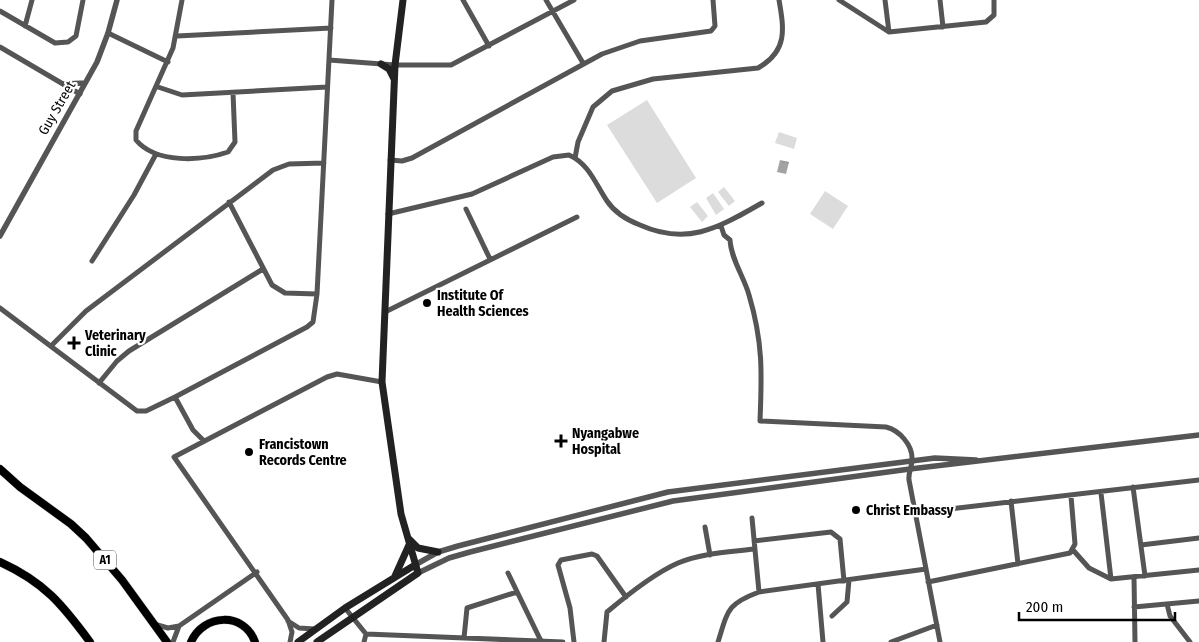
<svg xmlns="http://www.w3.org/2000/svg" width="1199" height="642" viewBox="0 0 1199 642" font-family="'Fira Sans Condensed',sans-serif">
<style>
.green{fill:#dcdcdc}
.water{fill:url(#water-ripples)}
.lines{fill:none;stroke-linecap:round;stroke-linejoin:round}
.trunk-casing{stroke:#dbdbdb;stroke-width:9}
.minor{stroke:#555;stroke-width:5}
.tertiary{stroke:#555;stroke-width:5.5}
.secondary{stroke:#222;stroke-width:7}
.trunk{stroke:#000;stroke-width:8}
.poi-dot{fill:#000;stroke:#fff;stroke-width:2}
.labels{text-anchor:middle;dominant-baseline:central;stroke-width:4.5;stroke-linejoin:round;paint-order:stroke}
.shield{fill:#fff;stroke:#4c4c4c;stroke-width:1}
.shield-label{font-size:12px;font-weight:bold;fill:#000}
.street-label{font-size:14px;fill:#000;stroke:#fff}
.poi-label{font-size:14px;font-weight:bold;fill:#000;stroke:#fff;text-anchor:start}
</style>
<defs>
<pattern id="water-ripples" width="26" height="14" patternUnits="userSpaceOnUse" patternTransform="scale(1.25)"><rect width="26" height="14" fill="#a3a3a3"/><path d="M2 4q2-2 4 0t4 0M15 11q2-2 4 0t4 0" fill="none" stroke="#8b8b8b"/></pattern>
</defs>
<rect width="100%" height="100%" fill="#fff"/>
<path class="green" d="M 647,100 L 696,178 L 657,203 L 607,125 Z
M 779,132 L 797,138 L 794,149 L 775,143 Z
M 724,187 L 735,201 L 729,206 L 718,192 Z
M 825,191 L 848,206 L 833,229 L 810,214 Z
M 713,193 L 724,209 L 716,215 L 706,198 Z
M 697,202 L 708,216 L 702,222 L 690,207 Z"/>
<path class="water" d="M 780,160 L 789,162 L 786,174 L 777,172 Z"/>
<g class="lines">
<defs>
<path id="trunk" d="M 0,469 L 20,487 L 71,524 L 86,538 L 122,580 L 167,642
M 0,562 C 44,582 62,604 90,642
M 191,642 C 203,614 244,611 255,642"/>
</defs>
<use href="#trunk" class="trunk-casing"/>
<path class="minor" d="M 182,0 L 173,48 L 136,131 L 136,140 C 156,164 202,161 228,152 L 235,142 L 233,93
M 463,0 L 489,46
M 546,0 L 583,63
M 839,0 L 889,32 L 986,22 L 994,15 L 994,0
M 885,0 L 889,32
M 940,0 L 943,27
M 0,11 L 55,43 L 68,42 L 76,36 L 83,0
M 25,26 L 32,0
M 108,33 L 168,62
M 177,36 L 331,28
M 0,47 L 80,94
M 329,60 L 395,65 L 451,65 L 574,0
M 158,87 L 182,95 L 327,87
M 575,158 L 578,142 L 593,107 L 612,91 L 653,79 L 758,68 C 788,51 784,29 779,0
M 390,160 L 402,161 L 412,158 L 602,54 L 640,41 L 711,31 L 715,26 L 713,0
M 229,202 L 272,285 L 285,293 L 317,294
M 466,209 L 490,259
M 388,214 L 472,194 L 553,157 L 569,155 C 589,164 595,183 607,201 C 615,213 627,220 640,225 C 689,247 721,226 762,203 L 739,216
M 721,226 L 724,235 L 730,240 C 731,259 744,277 749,295 C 763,342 762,373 760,421 L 886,427 C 899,430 913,445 912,460 C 912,467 908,473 909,480 L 940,642
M 92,261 L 134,195 L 156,154
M 0,308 L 137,411 L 146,411 L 175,397 L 307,327 L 313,322 L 317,294 L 332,0
M 385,312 L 577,217
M 51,346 L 86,311 L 273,170 L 289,164 L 324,163
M 99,383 L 117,361 L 129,351 L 263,269
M 175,397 L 193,430 L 204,441
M 1133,487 L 1145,576
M 1101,493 L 1111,579
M 1011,501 L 1018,564
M 915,513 L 1199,480
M 752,518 L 759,592
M 705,527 L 710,555
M 754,541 L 831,532 L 840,539 L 844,581
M 1141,545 L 1199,538
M 1073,550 L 1089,568 L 1111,579 L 1199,570
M 508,573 L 541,641
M 1134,577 L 1135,642
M 928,582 L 1070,553 L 1075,544 L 1071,496
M 818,584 L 823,642
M 1167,604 L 1170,616 L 1190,642
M 1134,607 L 1199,601
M 345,608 L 366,634 L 563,642
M 832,616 L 847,602 L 849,580
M 288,621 L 299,628 L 315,629
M 154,624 L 168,628 L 179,626 L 257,572
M 464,638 L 467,608 L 517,592
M 173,642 L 179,626
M 290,642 L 292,632 L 288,620 L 174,457 L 327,377 L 337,374 L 382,382
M 364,642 L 366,634
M 574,642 L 570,608 L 558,565 L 561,560 L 592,554 L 597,556 L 626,597
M 604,642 L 607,612 C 626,596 655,573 678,563 C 701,553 730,552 754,549
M 718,642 C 728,610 727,604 759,592 L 926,569
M 891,642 L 937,625"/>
<path class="tertiary" d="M 64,84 L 85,83
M 0,236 L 97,62 L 108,33 L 117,0
M 415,565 L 438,552 L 458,546 L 668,492 L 935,458 L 976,460
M 418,573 L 449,558 L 470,552 L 673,501 L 910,469 L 1199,435"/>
<path class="secondary" d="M 381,64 L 389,69 L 394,79
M 408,538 L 418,548 L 438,552
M 395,576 L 409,545
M 298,642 L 345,608 L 415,565
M 317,642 L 418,573 L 401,514 L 382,382 L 395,65 L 403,0"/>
<use href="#trunk" class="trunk"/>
</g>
<g class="poi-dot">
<circle cx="427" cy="303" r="5"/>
<path d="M71.5 335.5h5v5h5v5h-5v5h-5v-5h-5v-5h5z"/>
<path d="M558.5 433.5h5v5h5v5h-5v5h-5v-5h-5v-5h5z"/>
<circle cx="249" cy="452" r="5"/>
<circle cx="856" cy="510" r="5"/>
</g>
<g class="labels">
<rect class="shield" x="94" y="550.5" width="22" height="19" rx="4"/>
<g class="shield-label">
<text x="105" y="560">A1</text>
</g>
<g class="street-label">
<text transform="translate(57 108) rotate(-60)">Guy Street</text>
</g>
<g class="poi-label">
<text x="437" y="295">Institute Of<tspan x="437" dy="16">Health Sciences</tspan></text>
<text x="85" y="335">Veterinary<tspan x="85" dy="16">Clinic</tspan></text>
<text x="572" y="433">Nyangabwe<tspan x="572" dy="16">Hospital</tspan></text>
<text x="259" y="444">Francistown<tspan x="259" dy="16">Records Centre</tspan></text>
<text x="866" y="510">Christ Embassy</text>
</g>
</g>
<path d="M1019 612v8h156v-8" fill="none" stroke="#000000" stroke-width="2.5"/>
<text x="1026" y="612" font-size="15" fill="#000000" stroke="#ffffff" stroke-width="4" paint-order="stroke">200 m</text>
</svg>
